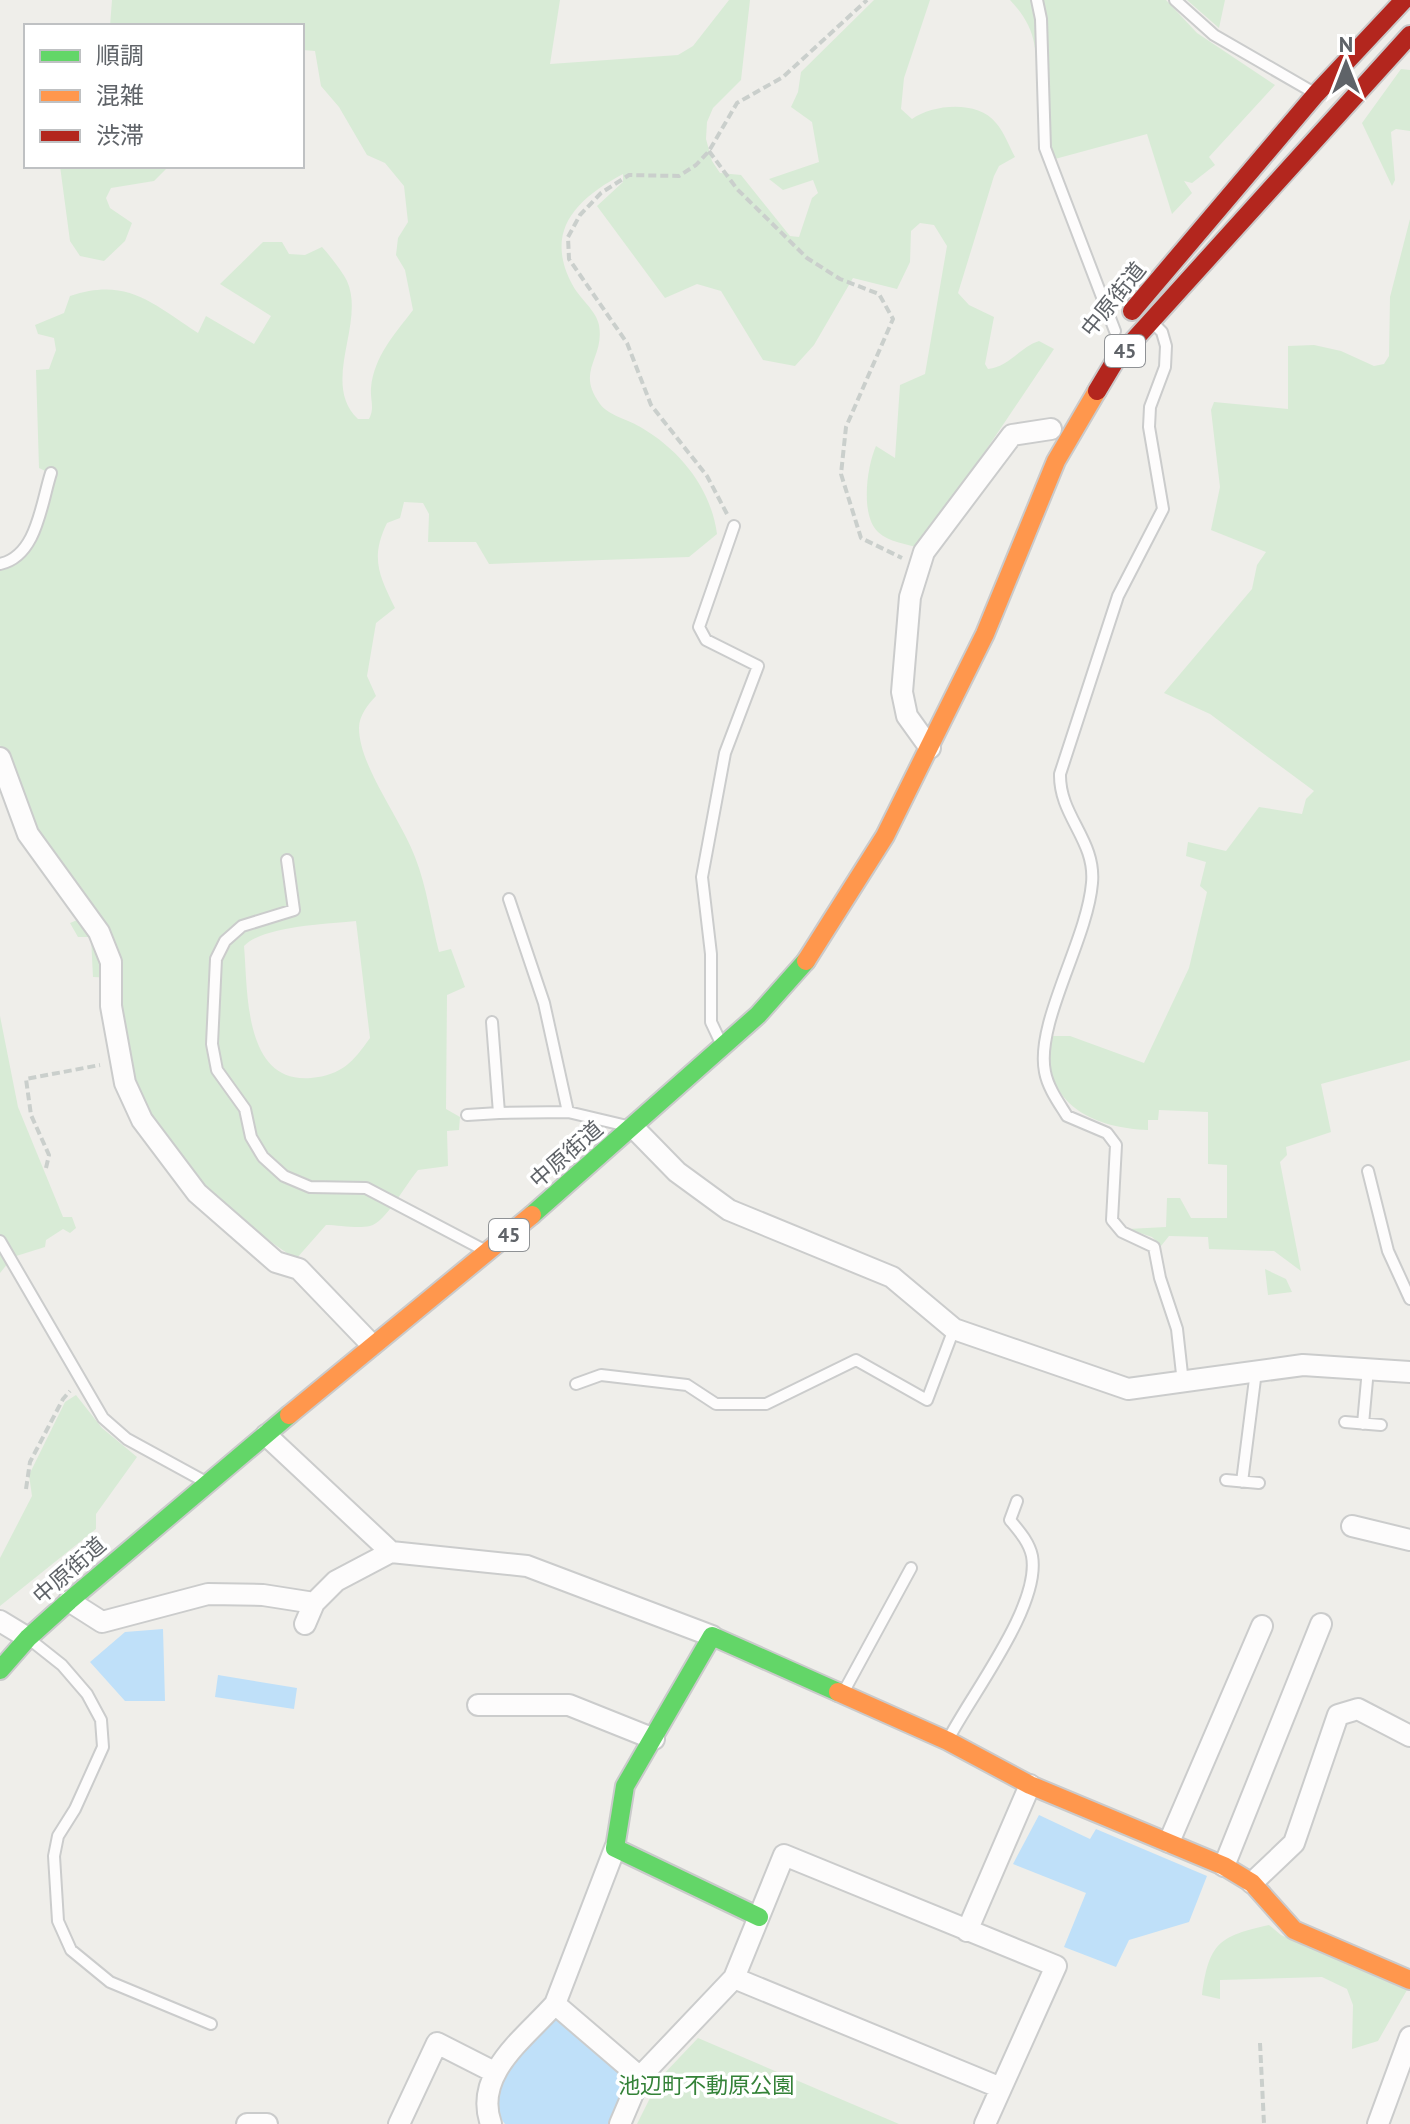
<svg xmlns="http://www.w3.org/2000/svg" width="1410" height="2124" viewBox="0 0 1410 2124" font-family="'PT Sans','Noto Sans JP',sans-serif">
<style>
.green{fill:#d8ebd6;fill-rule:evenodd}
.water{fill:#bfe0f9}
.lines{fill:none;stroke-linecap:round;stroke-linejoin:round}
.lane-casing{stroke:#cbcccc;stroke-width:14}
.street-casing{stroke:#cbcccc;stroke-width:24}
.fast-casing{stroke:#cacacb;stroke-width:22}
.slow-casing{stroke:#cacacb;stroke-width:22}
.jam-casing{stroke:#cacacb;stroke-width:22}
.path{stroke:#cacfcc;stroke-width:4;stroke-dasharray:8 4;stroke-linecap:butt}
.lane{stroke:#fdfcfc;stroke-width:10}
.street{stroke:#fdfcfc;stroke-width:20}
.fast{stroke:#63d668;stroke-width:18}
.slow{stroke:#ff974d;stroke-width:18}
.jam{stroke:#b3261e;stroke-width:18}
.labels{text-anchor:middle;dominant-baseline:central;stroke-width:7;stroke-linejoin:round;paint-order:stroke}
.shield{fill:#fff;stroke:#8f9295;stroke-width:2}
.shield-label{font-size:20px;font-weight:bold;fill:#5f6368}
.street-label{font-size:22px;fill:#5f6368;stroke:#fff}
.park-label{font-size:22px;fill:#348238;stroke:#fff}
</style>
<rect width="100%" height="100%" fill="#efeeea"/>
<path class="green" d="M 112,0 L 560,0 L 550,64 L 678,55 L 693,46 L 729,0 L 750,0 L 741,80 L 713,108 L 707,122 L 706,139 L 712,161 L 720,173 L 741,175 L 790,236 L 799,237 L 812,198 L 818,193 L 813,180 L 783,190 L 769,179 L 819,162 L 812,122 L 791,107 L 798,92 L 801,72 L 874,0 L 930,0 L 904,78 L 901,109 L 912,119 C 933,104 978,100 996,123 C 1004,132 1009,146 1015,157 L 999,166 L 994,176 L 958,293 L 969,305 L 994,317 L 985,364 L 988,369 C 1009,367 1020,347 1039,341 L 1054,349 L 920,548 C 906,544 889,542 878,532 C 860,515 867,466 876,446 L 895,458 L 900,385 L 925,374 L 947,246 L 934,225 L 920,223 L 911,231 L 910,262 L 897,289 L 853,278 L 814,345 L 795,366 L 763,360 L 721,291 L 697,284 L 665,298 L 597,206 L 623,182 L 623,174 C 576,199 544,231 572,284 C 579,298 596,310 599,325 C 605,359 575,370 600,404 C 609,416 630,420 642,428 C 681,451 711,489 717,534 L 689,557 L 489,564 L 476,542 L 428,542 L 429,514 L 423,503 L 404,502 L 400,518 L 387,523 C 370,558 379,575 395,608 L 376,623 L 367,676 L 376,696 C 368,704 359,716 359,728 C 359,766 401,819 415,857 C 427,887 431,921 439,952 L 451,949 L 465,987 L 447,995 L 446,1109 L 460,1117 L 459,1130 L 447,1131 L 448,1166 L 418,1170 C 406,1184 385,1223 370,1226 C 357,1229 339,1225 326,1225 L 296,1259 C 227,1214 154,1152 129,1070 C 120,1042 121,1007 117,978 L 93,977 L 91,937 L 78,937 L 70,923 L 82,918 L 29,833 L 0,745 L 0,567 C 42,566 46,508 56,476 L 39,468 L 36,370 L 49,369 L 56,350 L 54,338 L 38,334 L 35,325 L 64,313 L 70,296 C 127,277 152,303 198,333 L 206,316 L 254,344 L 271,316 L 220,284 L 263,242 L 282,242 L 289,254 L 305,255 L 322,247 C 328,253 344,274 347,281 C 366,323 320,383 358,419 L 369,419 C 375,408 370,400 371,388 C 374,356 395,334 413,310 L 405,270 L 396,255 L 398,238 L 408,222 L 404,186 L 385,163 L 367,155 L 339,107 L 321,86 L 315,51 L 303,50 L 302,59 L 302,26 L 110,26 ZM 356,921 L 370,1038 C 353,1062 342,1075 311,1078 C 243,1084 248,990 244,946 C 263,926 328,924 356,921 Z
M 1010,0 L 1166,0 L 1197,33 L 1275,85 L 1209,157 L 1215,165 L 1192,183 L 1184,181 L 1192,193 L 1172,214 L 1147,134 L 1055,159 L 1049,145 L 1046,87 L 1037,89 C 1036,49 1038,30 1010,0 Z
M 1187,0 L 1225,0 L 1219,28 Z
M 1401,69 L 1410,70 L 1410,131 L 1396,129 L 1391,132 L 1395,180 L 1392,186 L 1362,123 Z
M 60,166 L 169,166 L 154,181 L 111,188 L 106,198 L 110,208 L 132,223 L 125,241 L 104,261 L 80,256 L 70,241 Z
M 1410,219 L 1410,1060 L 1321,1084 L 1331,1132 L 1286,1147 L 1287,1155 L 1280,1162 L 1301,1271 L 1274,1251 L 1209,1249 L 1208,1237 L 1169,1236 L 1161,1246 L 1152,1237 L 1128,1229 L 1166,1227 L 1167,1198 L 1180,1198 L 1191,1218 L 1227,1218 L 1227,1165 L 1208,1164 L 1208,1112 L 1159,1110 L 1158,1120 L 1148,1120 L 1148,1130 C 1091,1128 1040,1102 1050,1036 L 1070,1036 L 1144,1063 L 1189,968 L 1207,892 L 1200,886 L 1206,862 L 1186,856 L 1188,842 L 1226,851 L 1259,807 L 1302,814 L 1306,799 L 1314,791 L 1210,714 L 1164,693 L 1252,589 L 1257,565 L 1266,552 L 1211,530 L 1220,487 L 1211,410 L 1214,402 L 1288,409 L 1288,346 L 1314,345 L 1341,351 L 1374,366 L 1384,364 L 1389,356 L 1390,297 Z
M 0,1016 L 18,1107 L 63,1217 L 72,1217 L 76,1228 L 70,1233 L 63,1229 L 46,1240 L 45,1247 L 13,1257 L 0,1273 Z
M 1265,1269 L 1286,1279 L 1292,1292 L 1268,1295 Z
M 76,1395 L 102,1428 L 137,1457 L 96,1514 L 96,1529 L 0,1606 L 0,1558 L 32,1496 L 29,1475 L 65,1402 Z
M 1269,1925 L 1281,1935 L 1407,1990 L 1378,2041 L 1352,2049 L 1353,2005 L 1347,1989 L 1322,1977 L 1220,1980 L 1220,1999 L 1202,1995 C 1209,1942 1220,1936 1269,1925 Z
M 698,2038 L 899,2124 L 637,2124 L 660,2078 Z"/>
<path class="water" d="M 163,1629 L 165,1701 L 125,1701 L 90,1662 L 125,1632 Z
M 218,1675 L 297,1688 L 294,1709 L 215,1697 Z
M 1039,1815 L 1090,1839 L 1096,1829 L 1207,1876 L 1189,1922 L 1129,1940 L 1116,1967 L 1064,1947 L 1086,1893 L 1013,1864 Z
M 556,2020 L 630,2077 L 609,2124 L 505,2124 C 478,2090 527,2049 548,2023 Z"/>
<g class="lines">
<defs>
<path id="lane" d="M 1037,0 L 1041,19 L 1045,148 L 1115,331
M 1175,0 L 1214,35 L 1311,91
M 1153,323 L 1162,332 L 1166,346 L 1165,367 L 1150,407 L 1149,427 L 1163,509 L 1118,596 L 1060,774 C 1059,816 1096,840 1092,883 C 1087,941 1035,1023 1045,1072 C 1048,1088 1059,1103 1067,1116 L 1107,1133 L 1116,1145 L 1112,1220 L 1122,1232 L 1154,1247 L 1160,1278 L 1177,1329 L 1183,1383
M 0,564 C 37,556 41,504 51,473
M 287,860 L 294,910 L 242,926 L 225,941 L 216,959 L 212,1044 L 217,1070 L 245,1109 L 251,1137 L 263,1157 L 284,1176 L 310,1187 L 366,1188 L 484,1250
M 509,899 L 544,1003 L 568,1112 L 623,1125
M 492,1022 L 499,1113 L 568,1112
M 720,1041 L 711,1022 L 711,954 L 702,877 L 725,753 L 758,666 L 706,640 L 699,627 L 734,526
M 467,1115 L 499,1113
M 1368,1171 L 1388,1251 L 1410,1299
M 0,1241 L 103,1418 L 127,1439 L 202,1480
M 576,1384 L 601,1375 L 687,1385 L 716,1404 L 766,1404 L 856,1360 L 927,1400 L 954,1329
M 1345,1422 L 1381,1425
M 1363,1424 L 1368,1369
M 1226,1480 L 1259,1483
M 1242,1482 L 1256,1371
M 33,1642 L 62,1665 L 87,1694 L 101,1720 L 103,1747 L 75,1809 L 58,1836 L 54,1856 L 58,1921 L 71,1950 L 110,1982 L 211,2024
M 843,1693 L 911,1568
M 949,1738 C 973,1692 1041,1605 1032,1556 C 1029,1542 1019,1531 1010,1520 L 1017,1501"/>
<path id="street" d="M 930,748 L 907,716 L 902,692 L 910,597 L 924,552 L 1012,435 L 1051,429
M 0,758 L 28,834 L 99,932 L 111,962 L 111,1006 L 125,1083 L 142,1120 L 197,1193 L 276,1262 L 299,1269 L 372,1345
M 633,1127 L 677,1172 L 729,1210 L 892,1277 L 954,1329 L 1128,1389 L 1303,1365 L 1410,1372
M 266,1435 L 391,1552
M 1352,1526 L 1410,1540
M 69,1601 L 102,1622 L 208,1594 L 263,1595 L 314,1603 L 336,1581 L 391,1552 L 527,1566 L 712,1636
M 0,1621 L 28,1638
M 305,1624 L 314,1603
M 478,1705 L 569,1705 L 654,1739
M 1169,1842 L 1262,1626
M 615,1848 L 555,2004 L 640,2077
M 1224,1866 L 1321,1624
M 1252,1883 L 1294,1843 L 1338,1715 L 1358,1709 L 1410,1736
M 967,1931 L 1030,1785
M 734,1978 L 1001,2088
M 247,2124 L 267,2124
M 399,2124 L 437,2043 L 494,2072
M 491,2124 C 473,2074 525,2038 555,2004
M 620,2124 L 640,2077 L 734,1978 L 784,1855 L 1056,1966 L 985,2124
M 1378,2124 L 1410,2037"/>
<path id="fast" d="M 532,1215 L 758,1015 L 806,961
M 0,1670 L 28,1638 L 69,1601 L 289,1415
M 759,1917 L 615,1848 L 625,1786 L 712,1636 L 838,1692"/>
<path id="slow" d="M 806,961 L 885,836 L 985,634 L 1056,461 L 1097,391
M 289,1415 L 532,1215
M 838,1692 L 948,1741 L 1030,1785 L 1224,1866 L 1252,1883 L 1294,1930 L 1410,1980"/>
<path id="jam" d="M 1132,311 L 1316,94 L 1404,0
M 1097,391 L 1115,361 L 1410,35"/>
</defs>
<use href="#lane" class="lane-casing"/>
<use href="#street" class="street-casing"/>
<use href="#fast" class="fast-casing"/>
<use href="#slow" class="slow-casing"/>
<use href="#jam" class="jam-casing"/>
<path class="path" d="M 709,151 L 737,189 L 807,258 L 840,279 L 879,294 L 893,319 L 846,427 L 841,474 L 861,538 L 902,558
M 727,514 L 707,476 L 651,405 L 627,343 L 569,259 L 568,237 L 580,215 L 601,193 L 629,175 L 679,176 L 696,165 L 709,151 L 737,103 L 783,77 L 867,0
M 46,1168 L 49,1155 L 31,1115 L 26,1079 L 100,1065
M 26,1489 L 30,1462 L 63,1399 L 70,1391
M 1260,2043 L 1264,2124"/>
<use href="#lane" class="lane"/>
<use href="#street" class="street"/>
<use href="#fast" class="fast"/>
<use href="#slow" class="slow"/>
<use href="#jam" class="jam"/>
</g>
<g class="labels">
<g class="shield">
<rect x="1105" y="335" width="40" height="32" rx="6"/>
<rect x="489" y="1219" width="40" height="32" rx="6"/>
</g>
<g class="shield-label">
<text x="1125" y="351">45</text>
<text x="509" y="1235">45</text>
</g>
<g class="street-label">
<text transform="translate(1113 299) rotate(-51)">中原街道</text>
<text transform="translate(566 1154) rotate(-41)">中原街道</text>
<text transform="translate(69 1570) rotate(-41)">中原街道</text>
</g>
<g class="park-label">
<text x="706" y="2085">池辺町不動原公園</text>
</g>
</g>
<rect x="24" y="24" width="280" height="144" fill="#ffffff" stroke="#bfc1c3" stroke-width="2"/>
<rect x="40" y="50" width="40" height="12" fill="#63d668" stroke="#bfc1c3" stroke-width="2"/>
<text x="96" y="64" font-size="24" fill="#5f6368">順調</text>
<rect x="40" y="90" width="40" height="12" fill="#ff974d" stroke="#bfc1c3" stroke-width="2"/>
<text x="96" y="104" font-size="24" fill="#5f6368">混雑</text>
<rect x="40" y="130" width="40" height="12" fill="#b3261e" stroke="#bfc1c3" stroke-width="2"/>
<text x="96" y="144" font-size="24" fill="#5f6368">渋滞</text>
<g transform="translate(1346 64)" stroke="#ffffff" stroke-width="6" paint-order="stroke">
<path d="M0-6L14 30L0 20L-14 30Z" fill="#5f6368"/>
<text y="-12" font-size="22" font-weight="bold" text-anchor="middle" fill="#5f6368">N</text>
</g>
</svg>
